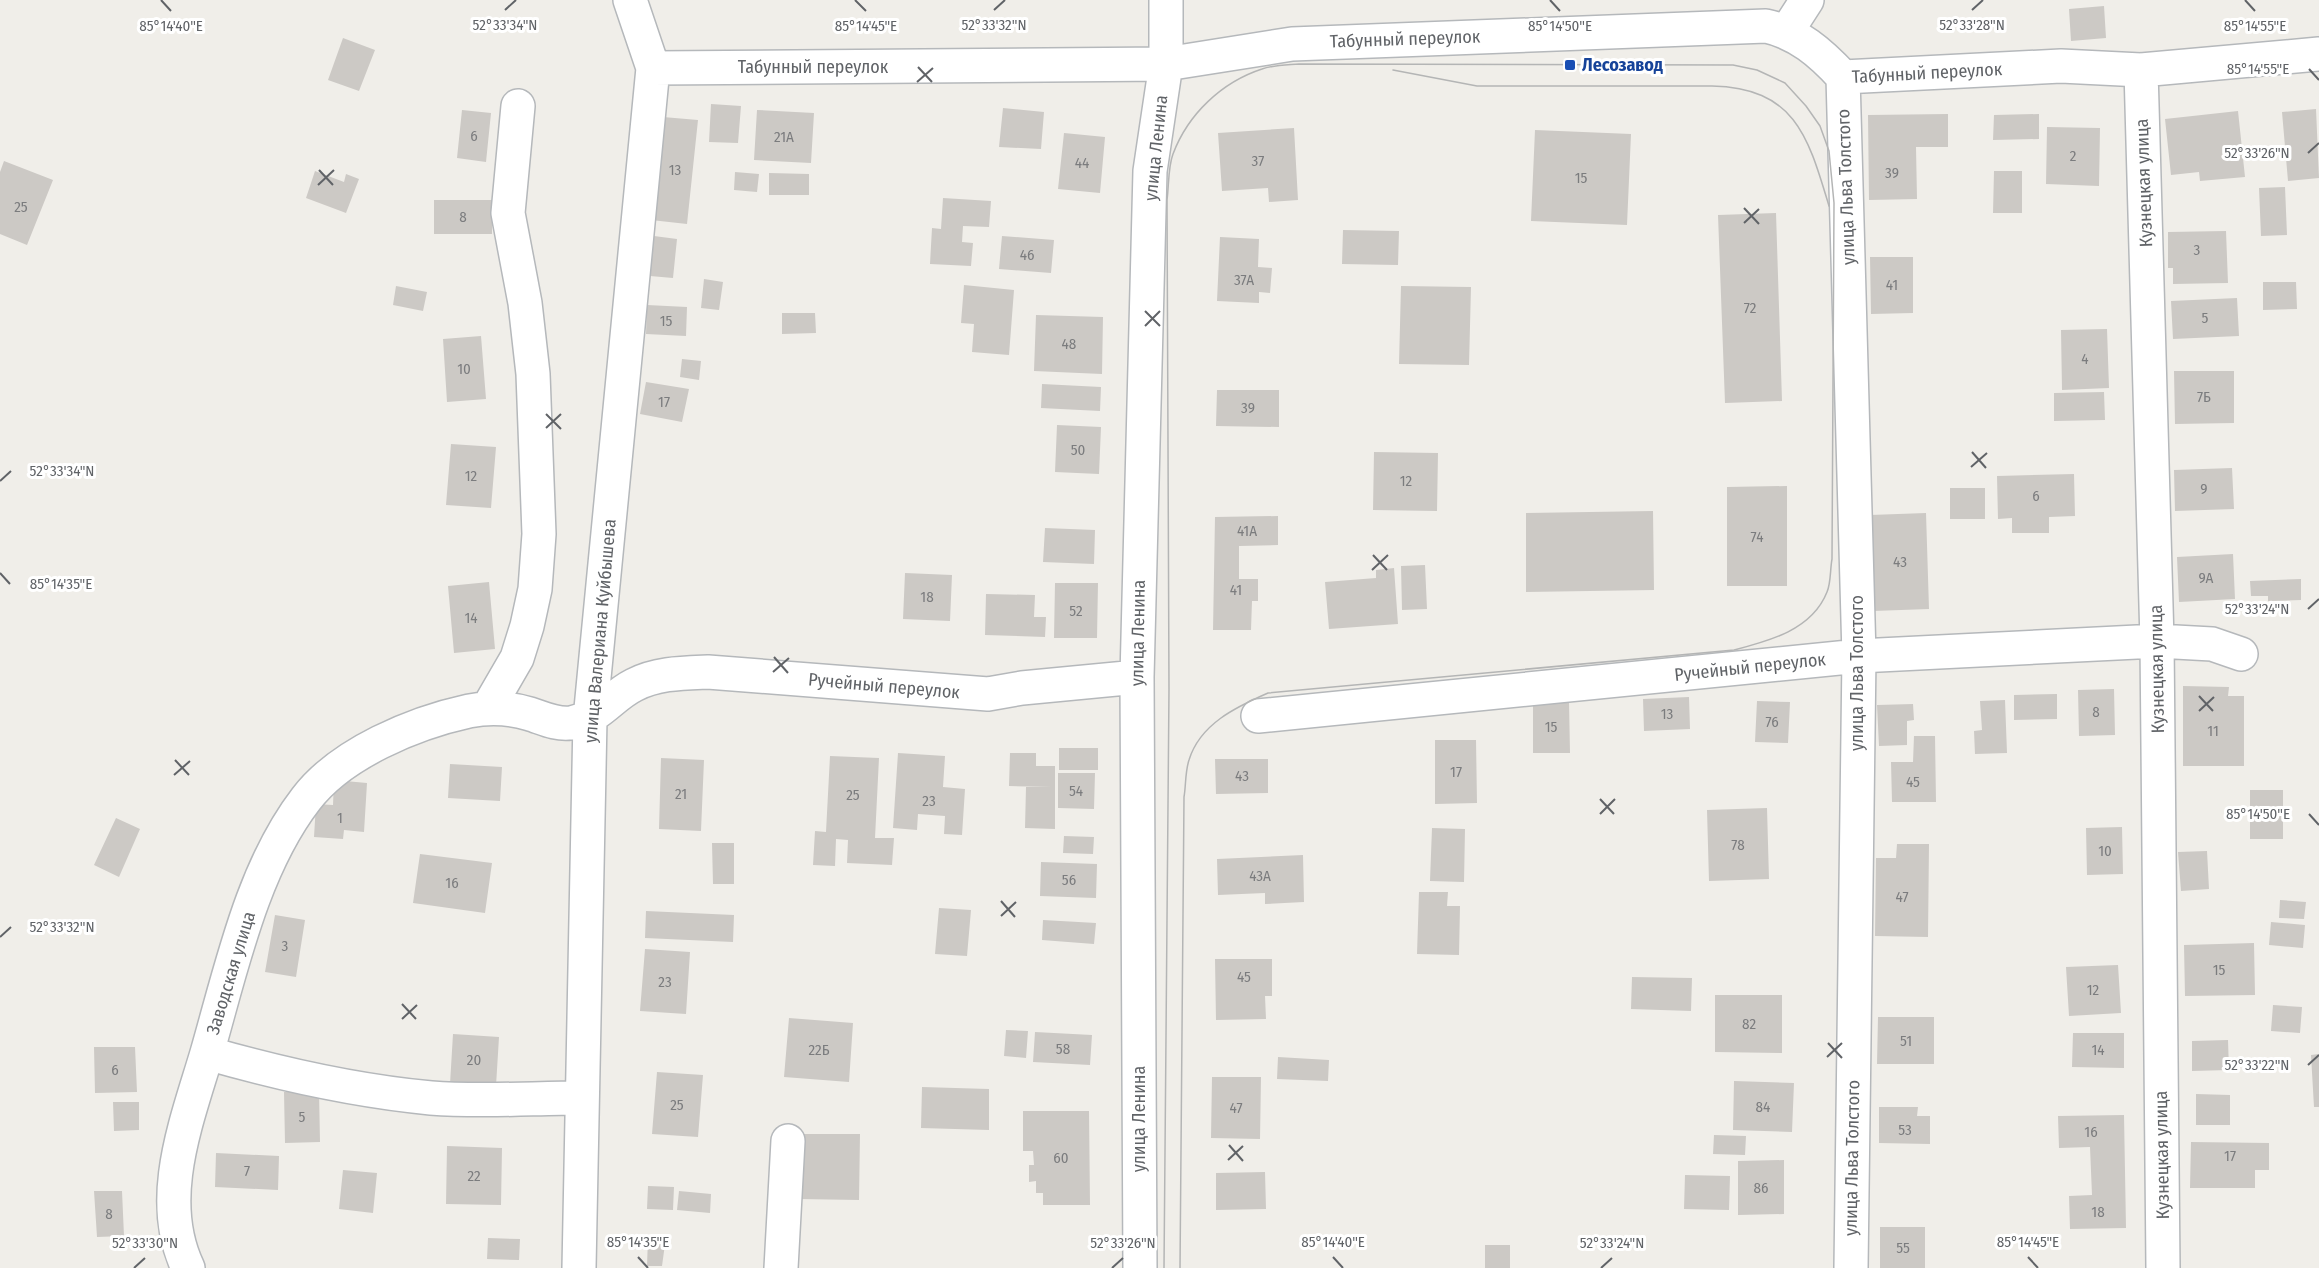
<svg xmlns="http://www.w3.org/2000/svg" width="2319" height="1268" viewBox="0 0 2319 1268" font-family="'Fira Sans Condensed',sans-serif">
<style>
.building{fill:#ccc9c5}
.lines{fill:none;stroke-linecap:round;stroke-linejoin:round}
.minor-casing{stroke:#b5b8bb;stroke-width:36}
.minor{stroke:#fff;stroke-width:33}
.tram{stroke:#b4b5b5;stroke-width:1.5}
.ticks{fill:none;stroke:#606367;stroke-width:2}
.transit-dot{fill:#1a4fb4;stroke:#fff;stroke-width:2}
.labels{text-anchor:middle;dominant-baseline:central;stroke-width:6;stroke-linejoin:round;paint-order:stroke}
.number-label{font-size:15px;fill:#7b7c7e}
.street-label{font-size:18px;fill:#606367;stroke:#fff}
.transit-label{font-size:18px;font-weight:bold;fill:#164399;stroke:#fff;text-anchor:start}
.ticks-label{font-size:15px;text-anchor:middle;fill:#606367;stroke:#fff;stroke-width:6;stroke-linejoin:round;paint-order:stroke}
</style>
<rect width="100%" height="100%" fill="#f0eee9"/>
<path class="building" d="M 2104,6 L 2106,38 L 2071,41 L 2069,9 Z
M 343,38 L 375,50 L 359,91 L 328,80 Z
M 711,104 L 741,106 L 738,143 L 709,142 Z
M 1003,108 L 1044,112 L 1041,149 L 999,147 Z
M 2316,109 L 2319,178 L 2288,181 L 2282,112 Z
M 462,110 L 491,113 L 486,162 L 457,158 Z
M 757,110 L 814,113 L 811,163 L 754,160 Z
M 2238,111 L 2245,177 L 2200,181 L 2199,172 L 2171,175 L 2165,119 Z
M 1948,114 L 1948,147 L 1916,147 L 1917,199 L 1869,200 L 1868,115 Z
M 2039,114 L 2039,139 L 1993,140 L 1994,115 Z
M 663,117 L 698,120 L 687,224 L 651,220 Z
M 2047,127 L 2100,128 L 2099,186 L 2046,184 Z
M 1294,128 L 1298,200 L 1269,202 L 1268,188 L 1222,191 L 1218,133 Z
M 1535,130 L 1631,134 L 1627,225 L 1531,221 Z
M 1064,133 L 1105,137 L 1100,193 L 1058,189 Z
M 4,161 L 53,180 L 27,245 L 0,234 L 0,172 Z
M 315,171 L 344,182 L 346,174 L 359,179 L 346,213 L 306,198 Z
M 1994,171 L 2022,171 L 2022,213 L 1993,213 Z
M 735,172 L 759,174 L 757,192 L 734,190 Z
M 769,173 L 809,174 L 809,195 L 769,195 Z
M 2285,187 L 2287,235 L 2261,236 L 2259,188 Z
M 943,198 L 991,201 L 989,227 L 963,226 L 962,242 L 973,243 L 971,266 L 930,264 L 932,228 L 941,229 Z
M 434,200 L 492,200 L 492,234 L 434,234 Z
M 1776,213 L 1782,401 L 1725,403 L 1718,215 Z
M 1343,230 L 1399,231 L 1398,265 L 1342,264 Z
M 2226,231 L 2228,283 L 2173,284 L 2173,268 L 2168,268 L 2168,232 Z
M 654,236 L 677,239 L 673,278 L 650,276 Z
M 1002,236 L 1054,240 L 1051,273 L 999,269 Z
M 1220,237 L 1259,239 L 1258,267 L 1272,268 L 1270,293 L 1259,292 L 1259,303 L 1217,301 Z
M 1870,257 L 1913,257 L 1913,313 L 1871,314 Z
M 704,279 L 723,282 L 719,310 L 701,308 Z
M 2263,282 L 2296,282 L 2297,309 L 2263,310 Z
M 964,285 L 1014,290 L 1009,355 L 972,352 L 974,324 L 961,323 Z
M 396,286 L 427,292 L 423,311 L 393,305 Z
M 1401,286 L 1471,287 L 1469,365 L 1399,364 Z
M 2237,298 L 2239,336 L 2173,339 L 2171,301 Z
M 647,305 L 687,307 L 686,336 L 646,334 Z
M 782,313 L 815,313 L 816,333 L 782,334 Z
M 1036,315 L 1103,317 L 1102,374 L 1034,371 Z
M 2107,329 L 2109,388 L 2062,390 L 2061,330 Z
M 481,336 L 486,399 L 447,402 L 443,339 Z
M 682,359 L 701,361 L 699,380 L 680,377 Z
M 2174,371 L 2234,371 L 2234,423 L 2175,424 Z
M 646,382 L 689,389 L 682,422 L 640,414 Z
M 1042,384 L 1101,387 L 1100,411 L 1041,408 Z
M 1217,390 L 1279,390 L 1279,427 L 1216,426 Z
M 2104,392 L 2105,420 L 2054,421 L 2054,393 Z
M 1057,425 L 1101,427 L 1099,474 L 1055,472 Z
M 451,444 L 496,447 L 491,508 L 446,505 Z
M 1374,452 L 1438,453 L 1437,511 L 1373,510 Z
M 2232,468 L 2234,509 L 2175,511 L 2174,470 Z
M 2074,474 L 2075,516 L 2049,517 L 2049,533 L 2012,533 L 2012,518 L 1998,519 L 1997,476 Z
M 1787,486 L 1787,586 L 1727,586 L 1727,487 Z
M 1950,488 L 1985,488 L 1985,519 L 1950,519 Z
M 1653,511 L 1654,590 L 1526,592 L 1526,513 Z
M 1926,513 L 1929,609 L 1873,611 L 1870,515 Z
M 1278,516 L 1278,545 L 1239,546 L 1239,579 L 1258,579 L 1258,601 L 1252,601 L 1251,630 L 1213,630 L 1215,517 Z
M 1045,528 L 1095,530 L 1094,564 L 1043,562 Z
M 2233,554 L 2235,599 L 2179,602 L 2177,557 Z
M 1425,565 L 1427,609 L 1402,610 L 1401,566 Z
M 1394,568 L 1398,624 L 1329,629 L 1325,582 L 1376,578 L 1376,570 Z
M 905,573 L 952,575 L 950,621 L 903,619 Z
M 2301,579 L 2301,600 L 2268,601 L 2268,596 L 2251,596 L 2250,581 Z
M 489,582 L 495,649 L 454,653 L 448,586 Z
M 1055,583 L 1098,583 L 1097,638 L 1054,638 Z
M 986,594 L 1035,595 L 1034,617 L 1046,617 L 1045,637 L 985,635 Z
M 2183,686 L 2229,687 L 2228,696 L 2244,696 L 2244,766 L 2183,766 Z
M 2114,689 L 2115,735 L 2079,736 L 2078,690 Z
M 2057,694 L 2057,719 L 2014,720 L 2014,695 Z
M 1689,697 L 1690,729 L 1644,731 L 1643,699 Z
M 2005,700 L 2007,753 L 1975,754 L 1974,731 L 1982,730 L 1980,701 Z
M 1533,701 L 1569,701 L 1570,753 L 1533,753 Z
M 1757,701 L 1790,702 L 1788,743 L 1755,742 Z
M 1913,704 L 1914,720 L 1907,721 L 1907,745 L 1879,746 L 1877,705 Z
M 1914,736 L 1935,736 L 1936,802 L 1892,802 L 1891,762 L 1913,762 Z
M 1435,740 L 1476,740 L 1477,803 L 1435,804 Z
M 1059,748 L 1098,748 L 1098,770 L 1059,770 Z
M 898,753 L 945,756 L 943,787 L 965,789 L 962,835 L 944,834 L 945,816 L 918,814 L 917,830 L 893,828 Z
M 1010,753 L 1036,753 L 1036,766 L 1055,766 L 1055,829 L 1025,828 L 1026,787 L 1052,787 L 1009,786 Z
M 830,756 L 879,758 L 875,838 L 894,838 L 892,865 L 847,863 L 848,840 L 836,839 L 835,866 L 813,865 L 815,831 L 826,832 Z
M 661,758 L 704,760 L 701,831 L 659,829 Z
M 1215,759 L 1268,759 L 1268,793 L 1216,794 Z
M 450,764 L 502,767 L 500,801 L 448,798 Z
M 1058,773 L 1095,773 L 1094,809 L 1058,808 Z
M 334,780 L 367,783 L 364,832 L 344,830 L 343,839 L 314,837 L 316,804 L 333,805 Z
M 2250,790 L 2283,790 L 2283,839 L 2250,839 Z
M 1767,808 L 1769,879 L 1709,881 L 1707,810 Z
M 116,818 L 140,829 L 119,877 L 94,865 Z
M 2122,827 L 2123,874 L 2087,875 L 2086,828 Z
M 1432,828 L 1465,829 L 1464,882 L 1430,881 Z
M 1064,836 L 1094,837 L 1093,854 L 1063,853 Z
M 712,843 L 734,843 L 734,884 L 713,884 Z
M 1897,844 L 1929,844 L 1928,937 L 1875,936 L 1876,858 L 1896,858 Z
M 2207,851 L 2209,889 L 2181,891 L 2178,852 Z
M 420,854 L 492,863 L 485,913 L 413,903 Z
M 1303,855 L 1304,902 L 1265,904 L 1265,893 L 1218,895 L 1217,859 Z
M 1041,862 L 1097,864 L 1096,898 L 1040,896 Z
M 1419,892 L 1448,892 L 1447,906 L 1460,906 L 1459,955 L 1417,954 Z
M 2280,900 L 2306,902 L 2304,919 L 2279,918 Z
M 939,908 L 971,910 L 967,956 L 935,954 Z
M 646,911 L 734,915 L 733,942 L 645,938 Z
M 275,915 L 305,920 L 296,977 L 265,972 Z
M 1043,920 L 1096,923 L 1094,944 L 1042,940 Z
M 2271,922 L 2305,925 L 2303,948 L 2269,945 Z
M 2254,943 L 2255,995 L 2185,996 L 2184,945 Z
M 645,949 L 690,952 L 686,1014 L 640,1011 Z
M 1215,959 L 1272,959 L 1272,996 L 1265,996 L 1266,1019 L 1216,1020 Z
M 2118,965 L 2121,1013 L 2069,1016 L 2066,967 Z
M 1632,977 L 1692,978 L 1691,1011 L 1631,1009 Z
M 1715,995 L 1782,995 L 1782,1053 L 1715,1052 Z
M 2273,1005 L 2302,1007 L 2300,1033 L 2271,1031 Z
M 1878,1017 L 1934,1017 L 1934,1064 L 1877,1064 Z
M 789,1018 L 853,1023 L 849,1082 L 784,1077 Z
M 1006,1030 L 1028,1031 L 1026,1058 L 1004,1056 Z
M 1035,1032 L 1092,1035 L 1090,1065 L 1033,1062 Z
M 2073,1033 L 2124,1033 L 2124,1068 L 2072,1067 Z
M 453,1034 L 499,1037 L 496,1086 L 450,1084 Z
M 2228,1040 L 2229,1070 L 2192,1071 L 2192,1041 Z
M 94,1047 L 135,1047 L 137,1092 L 95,1093 Z
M 2319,1054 L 2319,1107 L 2314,1107 L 2311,1055 Z
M 1278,1057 L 1329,1060 L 1328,1081 L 1277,1079 Z
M 657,1072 L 703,1075 L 698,1137 L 652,1134 Z
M 1212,1077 L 1261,1077 L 1260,1139 L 1211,1138 Z
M 1734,1081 L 1794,1083 L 1792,1132 L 1733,1130 Z
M 922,1087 L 989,1089 L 989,1130 L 921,1128 Z
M 319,1091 L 320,1142 L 285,1143 L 284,1092 Z
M 2196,1094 L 2230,1095 L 2230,1125 L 2196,1125 Z
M 113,1102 L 139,1102 L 139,1130 L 114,1131 Z
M 1879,1107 L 1918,1107 L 1917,1116 L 1930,1116 L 1930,1144 L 1879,1143 Z
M 1023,1111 L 1089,1111 L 1090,1205 L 1043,1205 L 1043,1193 L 1036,1193 L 1036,1181 L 1029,1182 L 1029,1165 L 1034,1165 L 1033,1151 L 1023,1151 Z
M 2124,1115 L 2126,1228 L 2070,1229 L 2069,1196 L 2092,1195 L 2090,1147 L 2059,1148 L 2058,1116 Z
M 799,1134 L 860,1134 L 859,1200 L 799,1199 Z
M 1714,1135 L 1746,1136 L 1745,1155 L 1713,1154 Z
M 2191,1142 L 2269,1143 L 2269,1170 L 2255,1170 L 2255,1188 L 2190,1188 Z
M 447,1146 L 502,1148 L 501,1205 L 446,1204 Z
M 216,1153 L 279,1156 L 278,1190 L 215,1187 Z
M 1784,1160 L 1784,1214 L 1738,1215 L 1738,1161 Z
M 343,1170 L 377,1173 L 373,1213 L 339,1209 Z
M 1265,1172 L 1266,1209 L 1216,1210 L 1216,1173 Z
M 1685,1175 L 1730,1176 L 1729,1210 L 1684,1209 Z
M 648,1186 L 674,1187 L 673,1210 L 647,1209 Z
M 94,1191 L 122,1191 L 124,1236 L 97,1237 Z
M 679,1191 L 711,1194 L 710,1213 L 677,1210 Z
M 1880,1227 L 1925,1227 L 1925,1268 L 1880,1268 Z
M 666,1237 L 662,1266 L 647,1266 L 648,1238 Z
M 488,1238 L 520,1239 L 519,1260 L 487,1259 Z
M 1485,1245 L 1510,1245 L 1510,1268 L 1485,1268 Z"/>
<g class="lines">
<defs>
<path id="minor" d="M 1787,31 L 1807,0
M 653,68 L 1166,64 L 1292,44 L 1766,26 C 1798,33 1821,53 1843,77 L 2061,66 L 2141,70 L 2319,54
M 2141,70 L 2157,641 L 2163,1268
M 1843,77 L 1859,656 L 1851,1268
M 488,708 L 517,658 L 527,626 L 535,589 L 539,534 L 533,374 L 525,303 L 508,213 L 518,106
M 1258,716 L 1859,656 L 2157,641 L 2212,644 L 2241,654
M 207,1053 C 280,1074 356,1091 431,1098 C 481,1102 533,1098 582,1098
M 188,1268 C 155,1199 187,1121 207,1053 C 231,970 252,869 306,799 C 341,753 414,723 469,711 C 489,707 510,708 530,714 C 543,718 556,725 571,723 C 600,718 610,697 634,685 C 657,673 683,673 708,672 L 988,694 L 1022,688 L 1137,677
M 579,1268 L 590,719 L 653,68 L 630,0
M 781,1268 L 788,1141
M 1140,1268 L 1137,677 L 1150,171 L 1166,64 L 1166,0"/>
</defs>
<use href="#minor" class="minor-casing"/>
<use href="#minor" class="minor"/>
<path class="tram" d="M 1393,70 L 1477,86 L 1712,86 C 1795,88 1808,136 1829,206
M 1164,1268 L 1169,689 L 1167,200 C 1169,185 1168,167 1173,154 C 1188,114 1222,82 1262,69 C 1273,65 1287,65 1299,64 L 1733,65 L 1757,70 L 1785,83 L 1806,106 L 1820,126 L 1829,151 L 1834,203 L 1832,559 C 1830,570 1831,583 1827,592 C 1812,630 1769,641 1734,650 L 1268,693 C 1236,707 1200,724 1189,760 C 1185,772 1186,786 1184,797 L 1180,1268"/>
</g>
<path class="ticks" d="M 161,0 L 171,11M 855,0 L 866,11M 1550,0 L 1560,11M 2245,0 L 2255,11M 505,10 L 516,0M 994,10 L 1005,0M 1972,10 L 1983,0M 918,67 L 932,82M 2309,69 L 2319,80M 917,82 L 933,68M 2308,153 L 2319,143M 319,170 L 333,185M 318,185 L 334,170M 1744,208 L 1759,224M 1744,223 L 1759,209M 1145,311 L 1160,326M 1145,326 L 1160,311M 546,414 L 561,429M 546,428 L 561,414M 1972,452 L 1986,468M 1971,467 L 1987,453M 0,481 L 11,471M 1373,555 L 1387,570M 1372,570 L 1388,555M 0,573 L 10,584M 2308,609 L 2319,599M 774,657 L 788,673M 773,672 L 789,658M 2199,696 L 2213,711M 2199,711 L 2214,697M 175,760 L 189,775M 174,775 L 190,761M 1600,799 L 1614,814M 1600,814 L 1615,799M 2309,814 L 2319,825M 1001,901 L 1015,917M 1001,916 L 1016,902M 0,937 L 11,927M 402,1004 L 416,1019M 402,1019 L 417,1005M 1828,1043 L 1842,1058M 1827,1057 L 1842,1043M 2308,1065 L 2319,1055M 1229,1145 L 1243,1161M 1228,1160 L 1243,1146M 638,1257 L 648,1268M 1333,1257 L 1343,1268M 2028,1257 L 2038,1268M 134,1268 L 145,1258M 1112,1268 L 1123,1258M 1601,1268 L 1612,1258"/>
<rect class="transit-dot" x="1564" y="59" width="12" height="12" rx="3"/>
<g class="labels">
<g class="number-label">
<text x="474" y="136">6</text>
<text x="784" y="137">21А</text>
<text x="2073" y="156">2</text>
<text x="1258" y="161">37</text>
<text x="1082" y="163">44</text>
<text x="675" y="170">13</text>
<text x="1892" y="173">39</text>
<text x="1581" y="178">15</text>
<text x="21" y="207">25</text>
<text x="463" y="217">8</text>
<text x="2197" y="250">3</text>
<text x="1027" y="255">46</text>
<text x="1244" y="280">37А</text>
<text x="1892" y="285">41</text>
<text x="1750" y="308">72</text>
<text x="2205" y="318">5</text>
<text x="666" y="321">15</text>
<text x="1069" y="344">48</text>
<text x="2085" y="359">4</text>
<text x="464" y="369">10</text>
<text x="2204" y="397">7Б</text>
<text x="664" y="402">17</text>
<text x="1248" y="408">39</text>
<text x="1078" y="450">50</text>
<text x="471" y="476">12</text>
<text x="1406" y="481">12</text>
<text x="2204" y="489">9</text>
<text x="2036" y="496">6</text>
<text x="1247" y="531">41А</text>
<text x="1757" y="537">74</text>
<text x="1900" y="562">43</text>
<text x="2206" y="578">9А</text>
<text x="1236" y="590">41</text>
<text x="927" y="597">18</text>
<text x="1076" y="611">52</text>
<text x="471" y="618">14</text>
<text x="2096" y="712">8</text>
<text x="1667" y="714">13</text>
<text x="1772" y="722">76</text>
<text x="1551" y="727">15</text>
<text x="2213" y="731">11</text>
<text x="1456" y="772">17</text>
<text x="1242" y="776">43</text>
<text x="1913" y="782">45</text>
<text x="1076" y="791">54</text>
<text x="681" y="794">21</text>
<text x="853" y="795">25</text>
<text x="929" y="801">23</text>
<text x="340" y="818">1</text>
<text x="1738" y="845">78</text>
<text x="2105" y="851">10</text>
<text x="1260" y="876">43А</text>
<text x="1069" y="880">56</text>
<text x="452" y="883">16</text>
<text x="1902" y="897">47</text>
<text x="285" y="946">3</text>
<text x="2219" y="970">15</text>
<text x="1244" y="977">45</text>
<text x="665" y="982">23</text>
<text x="2093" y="990">12</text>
<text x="1749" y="1024">82</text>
<text x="1906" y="1041">51</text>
<text x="1063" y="1049">58</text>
<text x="819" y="1050">22Б</text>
<text x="2098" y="1050">14</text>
<text x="474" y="1060">20</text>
<text x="115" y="1070">6</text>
<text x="677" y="1105">25</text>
<text x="1763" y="1107">84</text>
<text x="1236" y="1108">47</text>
<text x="302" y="1117">5</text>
<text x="1905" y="1130">53</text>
<text x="2091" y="1132">16</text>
<text x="2230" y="1156">17</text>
<text x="1061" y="1158">60</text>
<text x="247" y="1171">7</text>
<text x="474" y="1176">22</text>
<text x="1761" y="1188">86</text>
<text x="2098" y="1212">18</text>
<text x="109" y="1214">8</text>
<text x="1903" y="1248">55</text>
</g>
<g class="street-label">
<text transform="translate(1405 39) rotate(-2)">Табунный переулок</text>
<text x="813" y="67">Табунный переулок</text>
<text transform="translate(1927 73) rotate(-3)">Табунный переулок</text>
<text transform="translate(1156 148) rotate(-84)">улица Ленина</text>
<text transform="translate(2144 183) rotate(-92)">Кузнецкая улица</text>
<text transform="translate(1846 187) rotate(-92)">улица Льва Толстого</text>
<text transform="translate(600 631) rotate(-85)">улица Валериана Куйбышева</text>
<text transform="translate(1138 633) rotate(-89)">улица Ленина</text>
<text transform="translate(1750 667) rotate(-6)">Ручейный переулок</text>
<text transform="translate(2157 669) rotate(-91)">Кузнецкая улица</text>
<text transform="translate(1857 673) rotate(-90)">улица Льва Толстого</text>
<text transform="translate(884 686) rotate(5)">Ручейный переулок</text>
<text transform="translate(231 973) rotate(-73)">Заводская улица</text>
<text transform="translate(1139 1119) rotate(-90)">улица Ленина</text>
<text transform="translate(2162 1155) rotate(-91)">Кузнецкая улица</text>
<text transform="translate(1852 1158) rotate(-89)">улица Льва Толстого</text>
</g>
<g class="transit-label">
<text x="1582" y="65">Лесозавод</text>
</g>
</g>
<g class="ticks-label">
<text x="1972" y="30">52°33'28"N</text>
<text x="505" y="30">52°33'34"N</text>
<text x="994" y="30">52°33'32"N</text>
<text x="2255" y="31">85°14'55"E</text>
<text x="171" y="31">85°14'40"E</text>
<text x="866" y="31">85°14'45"E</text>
<text x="1560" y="31">85°14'50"E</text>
<text x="2258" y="74">85°14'55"E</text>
<text x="2257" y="158">52°33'26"N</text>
<text x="62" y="476">52°33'34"N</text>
<text x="61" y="589">85°14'35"E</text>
<text x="2257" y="614">52°33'24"N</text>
<text x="2258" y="819">85°14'50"E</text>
<text x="62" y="932">52°33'32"N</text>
<text x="2257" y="1070">52°33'22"N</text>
<text x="638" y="1247">85°14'35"E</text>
<text x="1333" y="1247">85°14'40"E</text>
<text x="2028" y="1247">85°14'45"E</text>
<text x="145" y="1248">52°33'30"N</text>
<text x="1123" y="1248">52°33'26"N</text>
<text x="1612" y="1248">52°33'24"N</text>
</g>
</svg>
